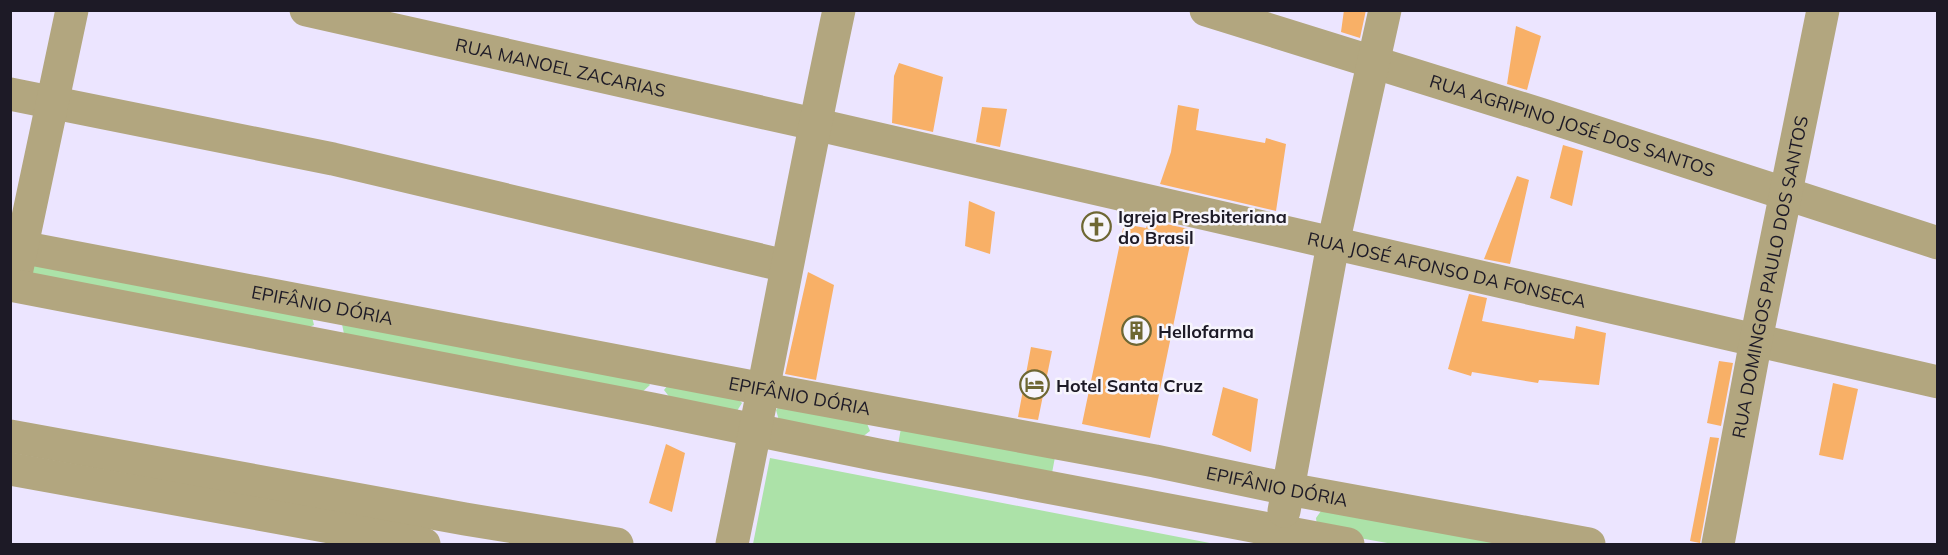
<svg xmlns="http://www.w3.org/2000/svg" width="1948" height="555" viewBox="0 0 1948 555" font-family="Mulish,sans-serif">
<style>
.green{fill:#ace2a8}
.building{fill:#f8b067}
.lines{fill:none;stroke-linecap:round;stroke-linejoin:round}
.minor{stroke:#b2a67f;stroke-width:33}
.labels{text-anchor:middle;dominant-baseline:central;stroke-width:5;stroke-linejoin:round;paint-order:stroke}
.street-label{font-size:18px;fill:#1d1a26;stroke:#f7f5fc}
.poi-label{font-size:18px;font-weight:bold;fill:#1d1a26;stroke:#f7f5fc;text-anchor:start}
</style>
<rect width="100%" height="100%" fill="#ece5ff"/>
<path class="green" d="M 34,264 L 312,317 L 314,325 L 305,329 L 35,277 L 32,271 Z
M 342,324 L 646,380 L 650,385 L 641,393 L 344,334 Z
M 668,385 L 738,399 L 742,403 L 737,411 L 671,399 L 664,390 Z
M 782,403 L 866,421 L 870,431 L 861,438 L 780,424 L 776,410 Z
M 901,428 L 1055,457 L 1052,473 L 898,445 Z
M 770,458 L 1215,544 L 753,544 Z
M 1321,511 L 1524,544 L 1393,544 L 1325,532 L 1317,526 L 1316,518 Z"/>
<path class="building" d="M 1344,10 L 1366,10 L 1360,38 L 1341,32 Z
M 1516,26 L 1541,36 L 1527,90 L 1507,84 Z
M 899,63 L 943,77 L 933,132 L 892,123 L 894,76 Z
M 1178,105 L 1199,109 L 1196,130 L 1265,143 L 1266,138 L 1286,144 L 1276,211 L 1160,184 L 1171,152 Z
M 982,107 L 1007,109 L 1000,147 L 976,142 Z
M 1563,145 L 1583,151 L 1572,206 L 1550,198 Z
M 1517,176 L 1529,180 L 1510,264 L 1484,259 Z
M 969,201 L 995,212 L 990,254 L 965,246 Z
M 1149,220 L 1193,230 L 1150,438 L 1082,424 L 1124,224 L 1146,228 Z
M 808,272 L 834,285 L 816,380 L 785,374 Z
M 1469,294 L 1487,298 L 1482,321 L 1574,339 L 1576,326 L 1606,333 L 1599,385 L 1539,380 L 1538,383 L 1472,372 L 1471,376 L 1448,369 Z
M 1031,347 L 1052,351 L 1038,420 L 1018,417 Z
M 1719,361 L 1733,363 L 1721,426 L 1707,423 Z
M 1833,383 L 1858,389 L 1843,460 L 1819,455 Z
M 1223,387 L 1258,399 L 1251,452 L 1212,435 Z
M 1710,437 L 1719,438 L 1700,543 L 1690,541 Z
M 666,444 L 685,453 L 672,512 L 649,503 Z"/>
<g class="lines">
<g class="minor">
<path id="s1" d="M 306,10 L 814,124 L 1938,382"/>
<path id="s2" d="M 1206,10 L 1543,115 L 1938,243"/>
<path d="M 10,94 L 333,159 L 786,266"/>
<path id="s3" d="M 10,245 L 764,389 L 1155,461 L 1288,489 L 1589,544"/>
<path d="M 17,269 L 72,10"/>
<path d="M 10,285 L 652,409 L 878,455 L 1348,544"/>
<path d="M 10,436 L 465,519 L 617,544"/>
<path d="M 10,469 L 424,544"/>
<path d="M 1284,511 L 1333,244 L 1385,10"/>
<path d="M 732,544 C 769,367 801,188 839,10"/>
<path id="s4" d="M 1718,544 L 1756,340 L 1823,10"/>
</g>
</g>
<defs>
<symbol id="church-ring" viewBox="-11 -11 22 22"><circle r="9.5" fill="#f7f5fc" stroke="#6e6733" stroke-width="1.5"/><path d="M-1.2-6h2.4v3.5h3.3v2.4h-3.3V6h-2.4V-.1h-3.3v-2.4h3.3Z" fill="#6e6733"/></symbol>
<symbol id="building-ring" viewBox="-11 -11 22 22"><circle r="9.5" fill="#f7f5fc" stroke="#6e6733" stroke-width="1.5"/><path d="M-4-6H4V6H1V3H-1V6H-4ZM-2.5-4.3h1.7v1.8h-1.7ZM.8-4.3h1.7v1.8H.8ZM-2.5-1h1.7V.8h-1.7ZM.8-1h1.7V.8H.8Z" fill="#6e6733"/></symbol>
<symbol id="hotel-ring" viewBox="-11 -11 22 22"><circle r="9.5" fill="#f7f5fc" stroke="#6e6733" stroke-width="1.5"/><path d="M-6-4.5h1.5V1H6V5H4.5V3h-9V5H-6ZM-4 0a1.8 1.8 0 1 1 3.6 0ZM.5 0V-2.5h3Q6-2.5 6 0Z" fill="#6e6733"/></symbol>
</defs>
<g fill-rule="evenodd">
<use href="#church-ring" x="1080" y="210" width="33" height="33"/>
<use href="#building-ring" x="1120" y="314" width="33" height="33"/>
<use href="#hotel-ring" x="1018" y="368" width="33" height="33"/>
</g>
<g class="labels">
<g class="street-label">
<text stroke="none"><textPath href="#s1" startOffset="261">RUA MANOEL ZACARIAS</textPath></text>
<text stroke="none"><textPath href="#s2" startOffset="384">RUA AGRIPINO JOSÉ DOS SANTOS</textPath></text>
<text stroke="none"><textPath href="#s1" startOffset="1170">RUA JOSÉ AFONSO DA FONSECA</textPath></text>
<text stroke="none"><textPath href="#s4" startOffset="272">RUA DOMINGOS PAULO DOS SANTOS</textPath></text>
<text stroke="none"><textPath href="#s3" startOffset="318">EPIFÂNIO DÓRIA</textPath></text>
<text stroke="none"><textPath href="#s3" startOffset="804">EPIFÂNIO DÓRIA</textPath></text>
<text stroke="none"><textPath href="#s3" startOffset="1290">EPIFÂNIO DÓRIA</textPath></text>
</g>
<g class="poi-label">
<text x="1118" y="216">Igreja Presbiteriana<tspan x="1118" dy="21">do Brasil</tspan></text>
<text x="1158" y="331">Hellofarma</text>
<text x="1056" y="385">Hotel Santa Cruz</text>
</g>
</g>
<rect width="1948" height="555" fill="none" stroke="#1d1a26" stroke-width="24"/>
</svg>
